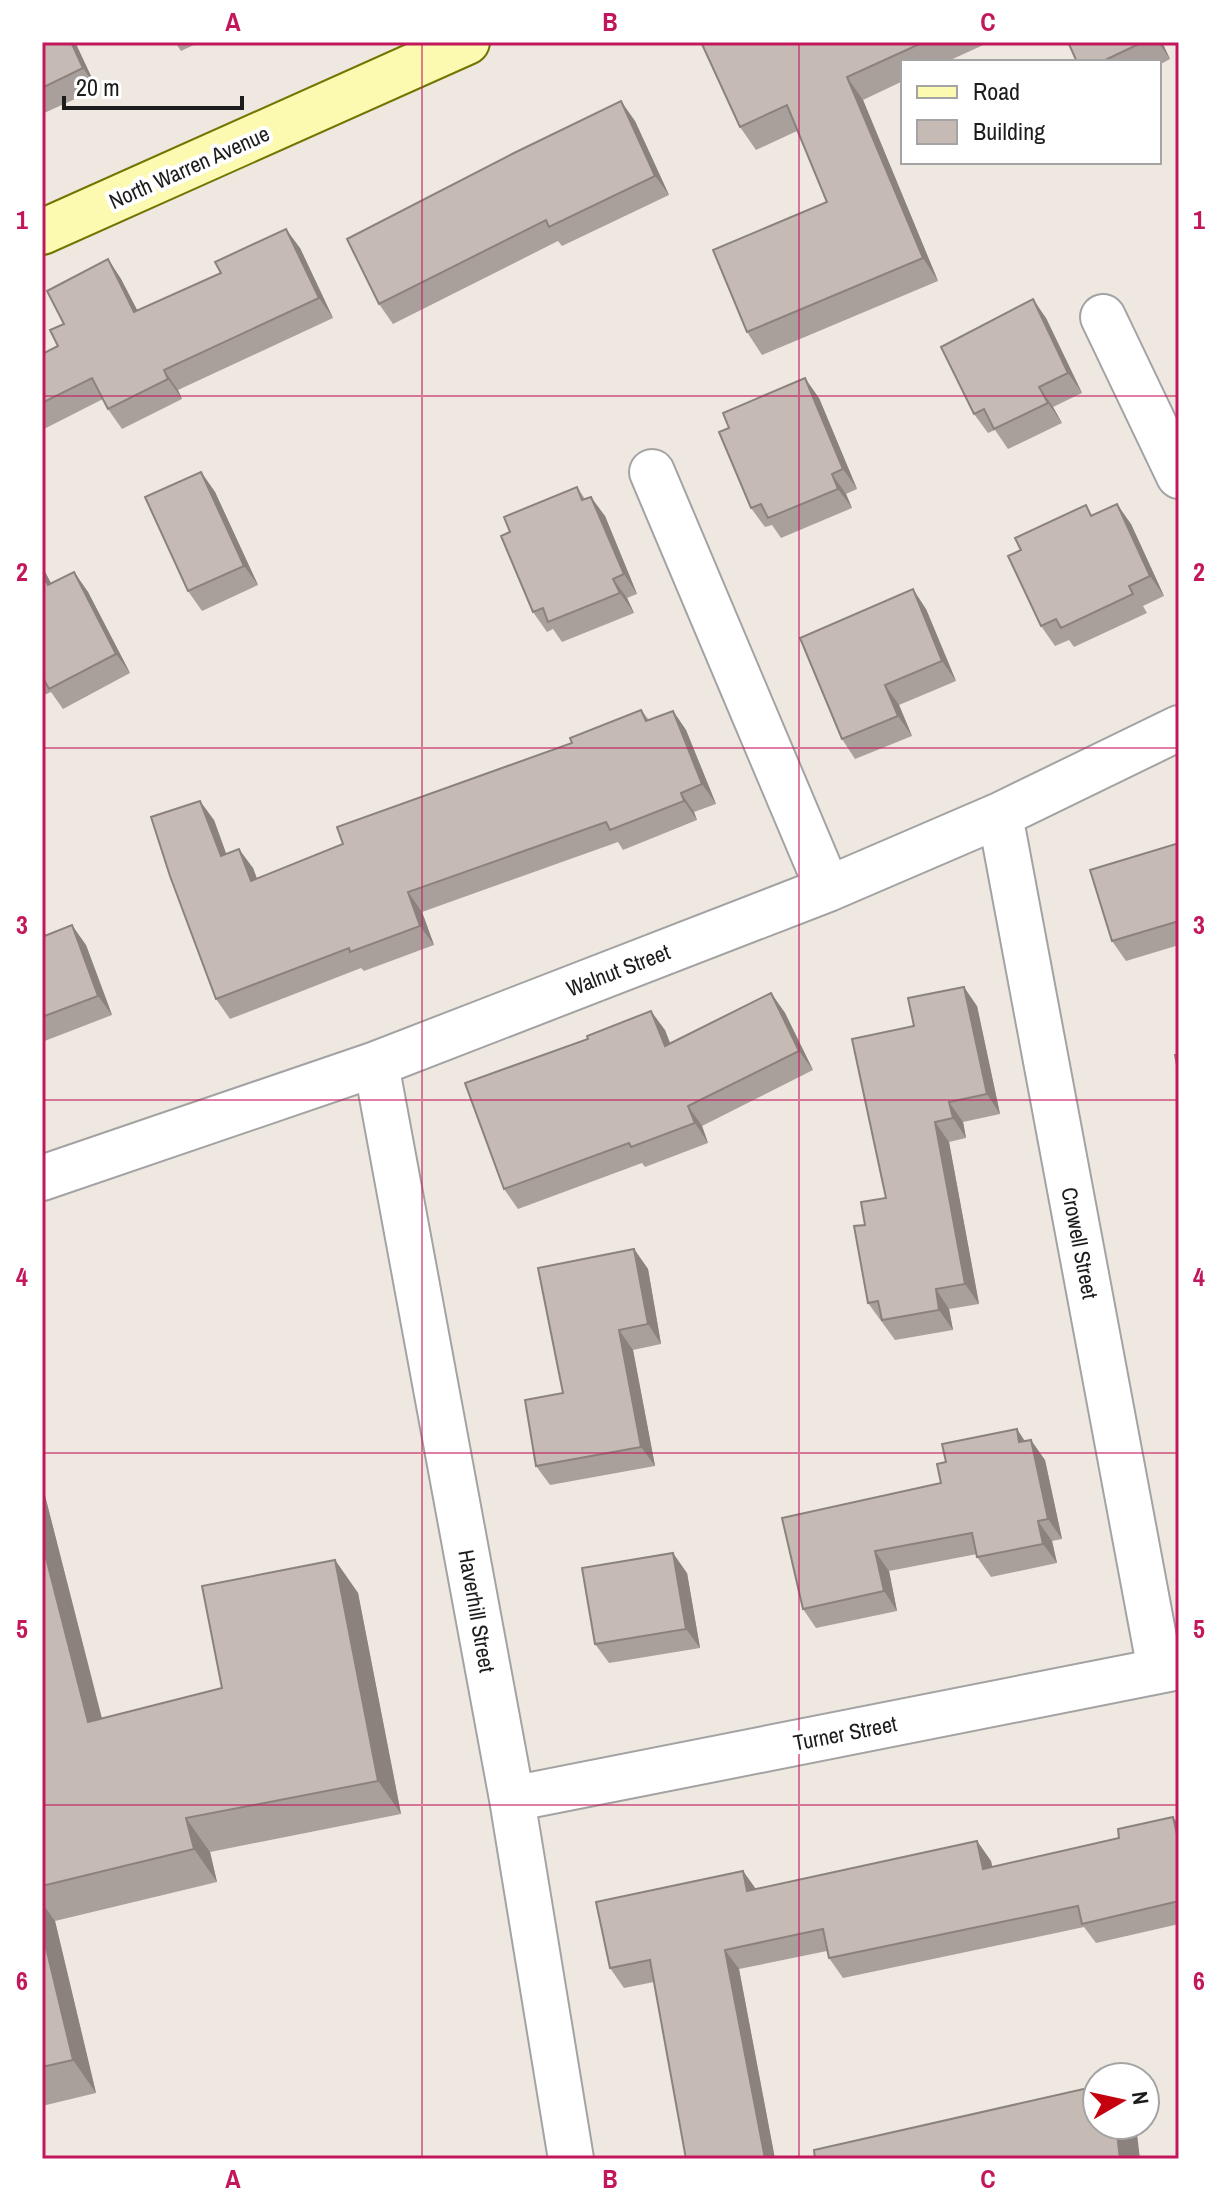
<svg xmlns="http://www.w3.org/2000/svg" width="1221" height="2201" viewBox="0 0 1221 2201" font-family="'Archivo Narrow',sans-serif">
<style>
.lines{fill:none;stroke-linecap:round;stroke-linejoin:round}
.street-casing{stroke:#a3a3a3;stroke-width:48}
.secondary-casing{stroke:#727500;stroke-width:48}
.street{stroke:#fff;stroke-width:44}
.secondary{stroke:#fcfab0;stroke-width:44}
.wall{fill:#aaa09b}
.shaded-wall{fill:#8b827e}
.building{fill:#c6bab4;stroke:#8b827e;stroke-width:2}
.grid{fill:none;stroke:#c2185b;stroke-width:2;stroke-opacity:0.55}
.labels{text-anchor:middle;dominant-baseline:central;stroke-width:8;stroke-linejoin:round;paint-order:stroke}
.street-label{font-size:22px;fill:#1c1c1c;stroke:#fff}
.neatline{fill:none;stroke:#c2185b;stroke-width:3}
.grid-label{font-size:26px;text-anchor:middle;font-weight:bold;fill:#c2185b}
</style>
<rect width="100%" height="100%" fill="#eee8e1"/>
<g class="lines">
<defs>
<path id="street" d="M 1103,317 L 1179,476
M 652,472 L 828,889
M 1000,815 L 1160,1670
M 376,1064 L 512,1799 L 571,2159
M 42,1178 L 376,1064 L 828,889 L 1000,815 L 1179,728
M 512,1799 L 1179,1667"/>
<path id="secondary" d="M 42,232 L 467,42"/>
</defs>
<use href="#street" class="street-casing"/>
<use href="#secondary" class="secondary-casing"/>
<use href="#street" class="street"/>
<use href="#secondary" class="secondary"/>
</g>
<path class="wall" d="M 42,42 L 75,42 L 97,89 L 42,114 Z
M 175,42 L 200,42 L 181,51 Z
M 701,42 L 990,42 L 946,62 L 903,62 L 903,81 L 863,100 L 938,281 L 762,355 L 747,332 L 827,202 L 797,131 L 756,150 L 740,127 Z
M 1068,42 L 1162,42 L 1170,59 L 1159,65 L 1159,62 L 1077,62 Z
M 635,121 L 669,195 L 562,246 L 558,241 L 393,324 L 379,304 Z
M 300,248 L 333,318 L 178,390 L 182,399 L 122,429 L 108,409 L 103,399 L 42,430 L 42,354 L 58,346 L 64,324 L 108,259 L 121,279 L 137,310 Z
M 1046,318 L 1082,393 L 1053,407 L 1062,423 L 1008,449 L 995,430 L 988,433 L 974,414 Z
M 819,398 L 857,489 L 846,494 L 852,508 L 781,538 L 772,525 L 765,527 L 751,508 Z
M 201,472 L 215,492 L 258,585 L 202,611 L 188,591 Z
M 577,487 L 585,499 L 605,516 L 637,594 L 627,598 L 634,613 L 562,642 L 553,629 L 547,632 L 533,612 L 510,532 Z
M 1093,515 L 1131,524 L 1164,596 L 1143,606 L 1147,613 L 1074,647 L 1069,640 L 1055,646 L 1041,626 Z
M 42,566 L 51,583 L 74,572 L 88,592 L 130,673 L 63,709 L 51,692 L 42,696 Z
M 926,609 L 956,681 L 899,705 L 912,736 L 855,759 L 842,739 Z
M 641,710 L 649,720 L 673,711 L 686,730 L 716,804 L 694,812 L 697,820 L 623,850 L 618,842 L 422,912 L 434,945 L 364,971 L 361,968 L 230,1019 L 216,999 L 214,820 L 226,854 L 253,868 L 257,879 L 343,844 L 572,743 Z
M 1179,843 L 1179,945 L 1126,961 L 1112,941 Z
M 42,937 L 86,945 L 112,1015 L 42,1042 Z
M 771,993 L 785,1013 L 813,1070 L 702,1126 L 708,1143 L 645,1167 L 642,1163 L 518,1209 L 504,1189 L 665,1030 L 670,1044 Z
M 977,1006 L 1000,1114 L 963,1122 L 966,1138 L 949,1142 L 979,1304 L 949,1309 L 953,1330 L 895,1340 L 868,1303 L 865,1225 L 886,1198 L 914,1026 Z
M 634,1249 L 648,1269 L 661,1344 L 633,1350 L 655,1466 L 550,1485 L 536,1466 L 563,1393 Z
M 1025,1441 L 1045,1460 L 1062,1539 L 1052,1541 L 1057,1563 L 991,1577 L 977,1557 L 977,1554 L 889,1571 L 897,1611 L 816,1628 L 803,1609 L 941,1483 Z
M 42,1484 L 102,1718 L 222,1688 L 335,1560 L 358,1593 L 401,1814 L 210,1852 L 217,1882 L 55,1921 L 96,2093 L 42,2106 Z
M 687,1573 L 700,1648 L 609,1663 L 595,1644 Z
M 1179,1825 L 1179,1924 L 1096,1943 L 1084,1927 L 843,1978 L 829,1958 L 827,1951 L 739,1969 L 775,2159 L 686,2159 L 654,1982 L 624,1988 L 610,1968 L 743,1871 L 756,1889 L 977,1841 L 991,1861 L 992,1867 Z"/>
<path class="shaded-wall" d="M 71,42 L 75,42 L 97,89 L 83,68 Z
M 1158,42 L 1162,42 L 1170,59 Z
M 847,77 L 863,100 L 938,281 L 923,258 Z
M 621,101 L 635,121 L 669,195 L 655,176 Z
M 286,229 L 300,248 L 333,318 L 319,298 Z
M 108,259 L 121,279 L 148,331 L 134,312 Z
M 1033,299 L 1046,318 L 1082,393 L 1068,373 Z
M 164,370 L 178,390 L 182,399 L 168,379 Z
M 805,378 L 819,398 L 857,489 L 843,469 Z
M 1039,387 L 1053,407 L 1062,423 L 1048,403 Z
M 201,472 L 215,492 L 258,585 L 244,566 Z
M 832,474 L 846,494 L 852,508 L 838,489 Z
M 591,497 L 605,516 L 637,594 L 624,574 Z
M 1117,504 L 1131,524 L 1164,596 L 1150,576 Z
M 42,566 L 62,605 L 48,585 L 42,573 Z
M 74,572 L 88,592 L 130,673 L 116,654 Z
M 613,579 L 627,598 L 634,613 L 620,593 Z
M 913,589 L 926,609 L 956,681 L 942,661 Z
M 885,685 L 899,705 L 912,736 L 898,716 Z
M 673,711 L 686,730 L 716,804 L 702,784 Z
M 681,793 L 694,812 L 697,820 L 684,801 Z
M 200,801 L 214,820 L 234,875 L 221,856 Z
M 239,849 L 253,868 L 265,900 L 251,881 Z
M 408,892 L 422,912 L 434,945 L 420,926 Z
M 72,925 L 86,945 L 112,1015 L 98,996 Z
M 964,987 L 977,1006 L 1000,1114 L 987,1094 Z
M 771,993 L 785,1013 L 813,1070 L 799,1051 Z
M 651,1011 L 665,1030 L 679,1066 L 665,1046 Z
M 949,1102 L 963,1122 L 966,1138 L 953,1118 Z
M 688,1106 L 702,1126 L 708,1143 L 695,1123 Z
M 935,1122 L 949,1142 L 979,1304 L 965,1284 Z
M 634,1249 L 648,1269 L 661,1344 L 648,1324 Z
M 936,1289 L 949,1309 L 953,1330 L 939,1310 Z
M 619,1330 L 633,1350 L 655,1466 L 641,1447 Z
M 1017,1429 L 1030,1449 L 1019,1442 Z
M 1031,1440 L 1045,1460 L 1062,1539 L 1048,1519 Z
M 42,1484 L 111,1755 L 88,1722 L 42,1542 Z
M 1038,1521 L 1052,1541 L 1057,1563 L 1043,1544 Z
M 875,1551 L 889,1571 L 897,1611 L 884,1591 Z
M 673,1553 L 687,1573 L 700,1648 L 686,1629 Z
M 335,1560 L 358,1593 L 401,1814 L 378,1781 Z
M 1173,1817 L 1179,1825 L 1179,1843 Z
M 186,1818 L 210,1852 L 217,1882 L 194,1849 Z
M 977,1841 L 991,1861 L 997,1889 L 983,1869 Z
M 743,1871 L 757,1891 L 747,1891 Z
M 42,1903 L 55,1921 L 96,2093 L 73,2060 L 42,1931 Z
M 725,1950 L 739,1969 L 775,2159 L 765,2159 Z
M 1116,2125 L 1136,2125 L 1140,2159 L 1120,2159 Z"/>
<path class="building" d="M 42,42 L 71,42 L 83,68 L 42,88 Z
M 701,42 L 924,42 L 847,77 L 923,258 L 747,332 L 713,250 L 827,202 L 787,105 L 740,127 Z
M 1068,42 L 1143,42 L 1101,62 L 1077,62 Z
M 621,101 L 655,176 L 549,227 L 546,220 L 379,304 L 347,239 L 514,153 Z
M 286,229 L 319,298 L 164,370 L 168,379 L 108,409 L 92,378 L 42,403 L 42,354 L 58,346 L 50,330 L 64,324 L 47,291 L 108,259 L 134,312 L 221,273 L 215,262 Z
M 1033,299 L 1068,373 L 1039,387 L 1048,403 L 994,429 L 984,409 L 974,414 L 941,347 Z
M 805,378 L 843,469 L 832,474 L 838,489 L 768,518 L 761,504 L 751,508 L 719,432 L 729,428 L 723,413 Z
M 201,472 L 244,566 L 188,591 L 145,497 Z
M 577,487 L 582,500 L 591,497 L 624,574 L 613,579 L 620,593 L 548,622 L 543,608 L 533,612 L 501,536 L 510,532 L 504,517 Z
M 1117,504 L 1150,576 L 1129,586 L 1133,594 L 1061,628 L 1056,619 L 1041,626 L 1008,556 L 1021,550 L 1015,538 L 1086,505 L 1091,516 Z
M 74,572 L 116,654 L 49,689 L 42,676 L 42,573 L 48,585 Z
M 913,589 L 942,661 L 885,685 L 898,716 L 842,739 L 800,638 Z
M 641,710 L 646,721 L 673,711 L 702,784 L 681,793 L 684,801 L 610,830 L 606,822 L 408,892 L 420,926 L 350,952 L 349,948 L 216,999 L 170,876 L 151,817 L 200,801 L 221,856 L 239,849 L 251,881 L 343,844 L 337,827 L 572,743 L 570,738 Z
M 1179,843 L 1179,921 L 1112,941 L 1090,870 Z
M 72,925 L 98,996 L 42,1017 L 42,937 Z
M 964,987 L 987,1094 L 949,1102 L 953,1118 L 935,1122 L 965,1284 L 936,1289 L 939,1310 L 882,1320 L 878,1301 L 868,1303 L 854,1226 L 865,1225 L 861,1202 L 886,1198 L 852,1039 L 914,1026 L 908,998 Z
M 771,993 L 799,1051 L 688,1106 L 695,1123 L 631,1147 L 629,1143 L 504,1189 L 465,1083 L 588,1039 L 587,1036 L 651,1011 L 665,1046 Z
M 1179,1054 L 1179,1075 L 1175,1055 Z
M 634,1249 L 648,1324 L 619,1330 L 641,1447 L 536,1466 L 525,1400 L 563,1393 L 538,1268 Z
M 1017,1429 L 1019,1442 L 1031,1440 L 1048,1519 L 1038,1521 L 1043,1544 L 977,1557 L 972,1533 L 875,1551 L 884,1591 L 803,1609 L 782,1518 L 941,1483 L 937,1464 L 946,1462 L 942,1444 Z
M 42,1542 L 88,1722 L 222,1688 L 202,1586 L 335,1560 L 378,1781 L 186,1818 L 194,1849 L 42,1886 Z
M 673,1553 L 686,1629 L 595,1644 L 582,1568 Z
M 1173,1817 L 1179,1843 L 1179,1901 L 1082,1924 L 1078,1906 L 829,1958 L 823,1929 L 725,1950 L 765,2159 L 686,2159 L 650,1960 L 610,1968 L 596,1902 L 743,1871 L 747,1891 L 977,1841 L 983,1869 L 1119,1838 L 1118,1829 Z
M 42,1931 L 73,2060 L 42,2067 Z
M 1097,2086 L 1097,2125 L 1116,2125 L 1120,2159 L 815,2159 L 814,2150 Z"/>
<path class="grid" d="M 422,42 L 422,2159M 799,42 L 799,2159M 42,396 L 1179,396M 42,748 L 1179,748M 42,1100 L 1179,1100M 42,1453 L 1179,1453M 42,1805 L 1179,1805"/>
<g class="labels">
<g class="street-label">
<text transform="translate(189 167) rotate(-24)">North Warren Avenue</text>
<text transform="translate(618 970) rotate(-21)">Walnut Street</text>
<text transform="translate(1080 1243) rotate(79)">Crowell Street</text>
<text transform="translate(477 1611) rotate(80)">Haverhill Street</text>
<text transform="translate(845 1733) rotate(-11)">Turner Street</text>
</g>
</g>
<rect width="1221" height="2201" fill="none" stroke="#ffffff" stroke-width="88"/>
<rect x="901" y="60" width="260" height="104" fill="#ffffff" stroke="#a4a4a4" stroke-width="2"/>
<rect x="917" y="86" width="40" height="12" fill="#fcfab0" stroke="#a4a4a4" stroke-width="2"/>
<text x="973" y="100" font-size="24" fill="#1c1c1c">Road</text>
<rect x="917" y="120" width="40" height="24" fill="#c6bab4" stroke="#a4a4a4" stroke-width="2"/>
<text x="973" y="140" font-size="24" fill="#1c1c1c">Building</text>
<g transform="translate(1121 2101) rotate(81)"><circle r="38" fill="#ffffff" stroke="#a4a4a4" stroke-width="2"/>
<path d="M0-6L14 30L0 20L-14 30Z" fill="#c70010"/>
<text y="-12" font-size="22" font-weight="bold" text-anchor="middle" fill="#1c1c1c">N</text>
</g>
<path d="M64 96v12h178v-12" fill="none" stroke="#1c1c1c" stroke-width="4"/>
<text x="76" y="96" font-size="24" fill="#1c1c1c" stroke="#ffffff" stroke-width="6" paint-order="stroke">20 m</text>
<rect x="44" y="44" width="1133" height="2113" class="neatline"/>
<g class="grid-label">
<text x="233" y="31">A</text>
<text x="610" y="31">B</text>
<text x="988" y="31">C</text>
<text x="22" y="229">1</text>
<text x="1199" y="229">1</text>
<text x="22" y="581">2</text>
<text x="1199" y="581">2</text>
<text x="22" y="934">3</text>
<text x="1199" y="934">3</text>
<text x="22" y="1286">4</text>
<text x="1199" y="1286">4</text>
<text x="22" y="1638">5</text>
<text x="1199" y="1638">5</text>
<text x="22" y="1990">6</text>
<text x="1199" y="1990">6</text>
<text x="233" y="2188">A</text>
<text x="610" y="2188">B</text>
<text x="988" y="2188">C</text>
</g>
</svg>
